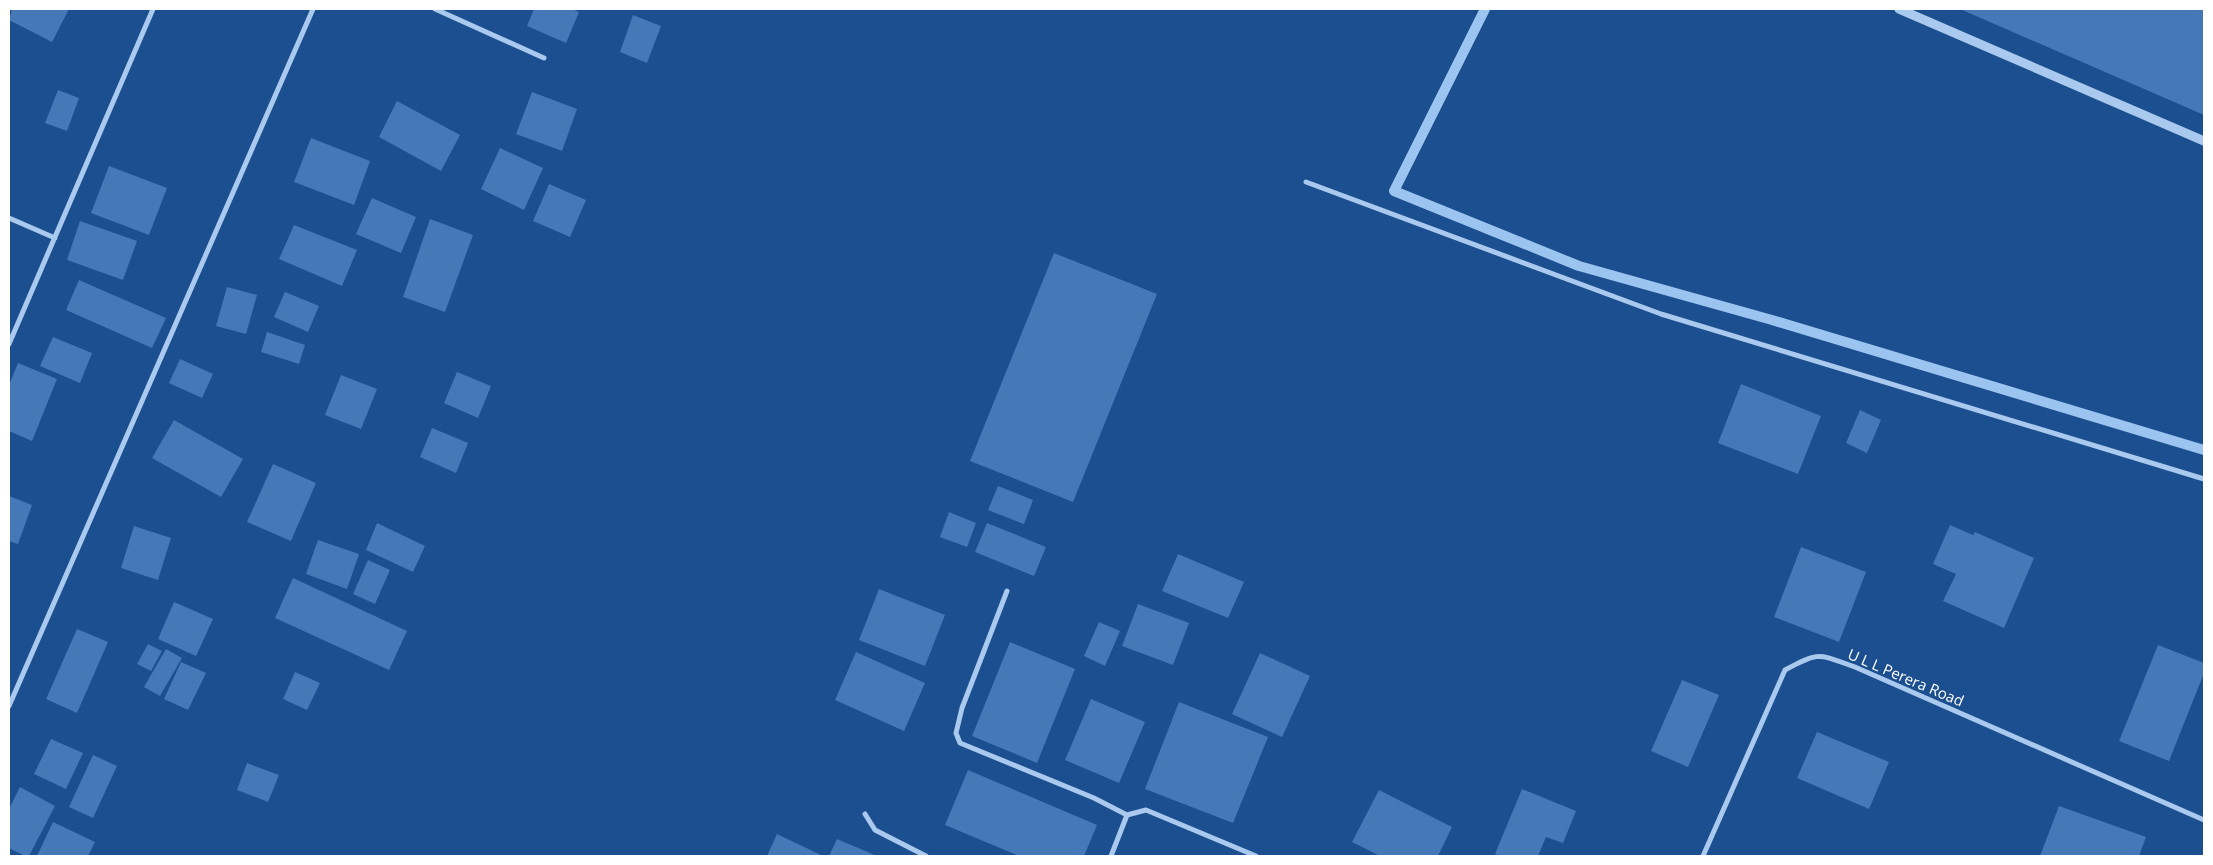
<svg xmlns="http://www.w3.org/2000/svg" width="2213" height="865" viewBox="0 0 2213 865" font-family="'Open Sans',sans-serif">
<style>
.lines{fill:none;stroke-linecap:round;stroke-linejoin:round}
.stream{stroke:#9cc4f0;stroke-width:10}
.building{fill:#4478b7}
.minor{stroke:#a9c9ee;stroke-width:5}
.tertiary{stroke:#a9c9ee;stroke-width:9}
.labels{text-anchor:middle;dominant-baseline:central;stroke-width:4;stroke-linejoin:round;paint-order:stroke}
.street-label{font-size:15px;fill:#fff;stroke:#1b4f8f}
</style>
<rect width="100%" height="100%" fill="#1b4f8f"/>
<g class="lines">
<path class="stream" d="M 1485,9 L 1394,191 L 1579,266 L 1772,320 L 2204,450"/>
</g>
<path class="building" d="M 12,9 L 69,9 L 52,42 L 9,20 Z
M 534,9 L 572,9 L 579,12 L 566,43 L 527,26 Z
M 1960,9 L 2204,9 L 2204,115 Z
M 633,15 L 661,26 L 647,63 L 620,52 Z
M 58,90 L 79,98 L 67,131 L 45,123 Z
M 532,92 L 577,109 L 562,151 L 516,134 Z
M 397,101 L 460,135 L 441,171 L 379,137 Z
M 311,138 L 370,161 L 354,205 L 294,182 Z
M 500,148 L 543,168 L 524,210 L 481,189 Z
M 109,166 L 167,188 L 149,235 L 91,213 Z
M 549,184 L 586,200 L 570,237 L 533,221 Z
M 372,198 L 416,217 L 401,253 L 356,234 Z
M 430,219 L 473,235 L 445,312 L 403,297 Z
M 80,221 L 137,241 L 123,280 L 67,260 Z
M 294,225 L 357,250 L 342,286 L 279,259 Z
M 1054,253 L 1157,294 L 1073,502 L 970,461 Z
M 79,280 L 166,318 L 152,348 L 66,310 Z
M 227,287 L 257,295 L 246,334 L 216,326 Z
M 285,292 L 319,306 L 308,332 L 274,317 Z
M 267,332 L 305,345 L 299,364 L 261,352 Z
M 53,337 L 92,353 L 80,383 L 40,366 Z
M 180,359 L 213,374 L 202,398 L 169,383 Z
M 18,363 L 57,379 L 32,441 L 9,431 L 9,385 Z
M 457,372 L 491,386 L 478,418 L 444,403 Z
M 341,375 L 377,389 L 361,429 L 325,415 Z
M 1741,384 L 1821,416 L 1798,474 L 1718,443 Z
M 1860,410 L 1881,420 L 1867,453 L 1846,443 Z
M 174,420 L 243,459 L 221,497 L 152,458 Z
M 432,428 L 468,443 L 456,473 L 420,457 Z
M 273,464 L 316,483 L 291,541 L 247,522 Z
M 998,486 L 1033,500 L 1024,524 L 988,510 Z
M 9,496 L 32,505 L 18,544 L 9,541 Z
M 949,512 L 976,523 L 967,547 L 940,537 Z
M 377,523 L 425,546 L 413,572 L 366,550 Z
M 987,523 L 1046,547 L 1034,576 L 975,552 Z
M 1950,525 L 1973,535 L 1975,532 L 2034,558 L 2004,628 L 1943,601 L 1956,574 L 1933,564 Z
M 134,526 L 171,538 L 158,580 L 121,568 Z
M 318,540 L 359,554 L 347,589 L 306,574 Z
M 1801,547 L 1866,572 L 1839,642 L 1774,617 Z
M 1178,554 L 1244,582 L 1228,618 L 1162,591 Z
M 368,560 L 390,570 L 375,604 L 353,594 Z
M 293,578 L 407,631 L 389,670 L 275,618 Z
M 879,589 L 945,615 L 925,666 L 859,640 Z
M 174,602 L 213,619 L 196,656 L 158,639 Z
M 1138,604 L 1189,623 L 1173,665 L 1122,646 Z
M 1099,622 L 1120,631 L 1105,666 L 1084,656 Z
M 77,629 L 108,642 L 77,713 L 46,699 Z
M 1010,642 L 1075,669 L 1037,763 L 972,736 Z
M 148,644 L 162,651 L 151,671 L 137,664 Z
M 2158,645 L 2204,663 L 2204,673 L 2169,761 L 2119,741 Z
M 166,649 L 182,658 L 160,696 L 144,687 Z
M 856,652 L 925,683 L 904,731 L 835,700 Z
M 1260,653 L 1310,676 L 1282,737 L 1232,714 Z
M 181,662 L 206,673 L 188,710 L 164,699 Z
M 295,672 L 320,683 L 307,710 L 283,699 Z
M 1682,680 L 1719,695 L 1688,767 L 1651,751 Z
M 1091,699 L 1145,722 L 1119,783 L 1065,760 Z
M 1179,702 L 1268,737 L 1233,823 L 1145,789 Z
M 1817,732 L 1889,762 L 1869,809 L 1797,778 Z
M 51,739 L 83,753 L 66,789 L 34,774 Z
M 93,755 L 117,766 L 93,818 L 69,807 Z
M 247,763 L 279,775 L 268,802 L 237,790 Z
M 968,770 L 1097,825 L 1084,856 L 1019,856 L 945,825 Z
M 20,787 L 55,806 L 29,856 L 25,856 L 9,848 L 9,809 Z
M 1522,789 L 1576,811 L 1563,843 L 1546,837 L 1538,856 L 1502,856 L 1495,854 Z
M 1379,790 L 1452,827 L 1438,856 L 1380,856 L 1352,842 Z
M 2059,806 L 2146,837 L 2139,856 L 2040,856 Z
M 53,822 L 95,842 L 88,856 L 37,856 Z
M 777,834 L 821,855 L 821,856 L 767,856 Z
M 837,839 L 877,856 L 829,856 Z"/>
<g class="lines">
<path class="minor" d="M 435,9 L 544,58
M 1306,182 L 1661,314 L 2204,479
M 9,218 L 55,238
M 9,344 L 153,9
M 1007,591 L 962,708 L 956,733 L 960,743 L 1094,798 L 1127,815
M 9,706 L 313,9
M 865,814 L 875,830 L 926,856
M 1111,856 L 1127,815 L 1146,810 L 1256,856
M 1703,856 L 1785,670 C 1820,651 1818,654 1855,667 L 2204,820"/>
<path class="tertiary" d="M 1899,9 L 2204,141"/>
</g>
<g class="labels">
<g class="street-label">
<text transform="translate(1906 677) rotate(23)">U L L Perera Road</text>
</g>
</g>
<rect width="2213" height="865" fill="none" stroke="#ffffff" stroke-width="20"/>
</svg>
